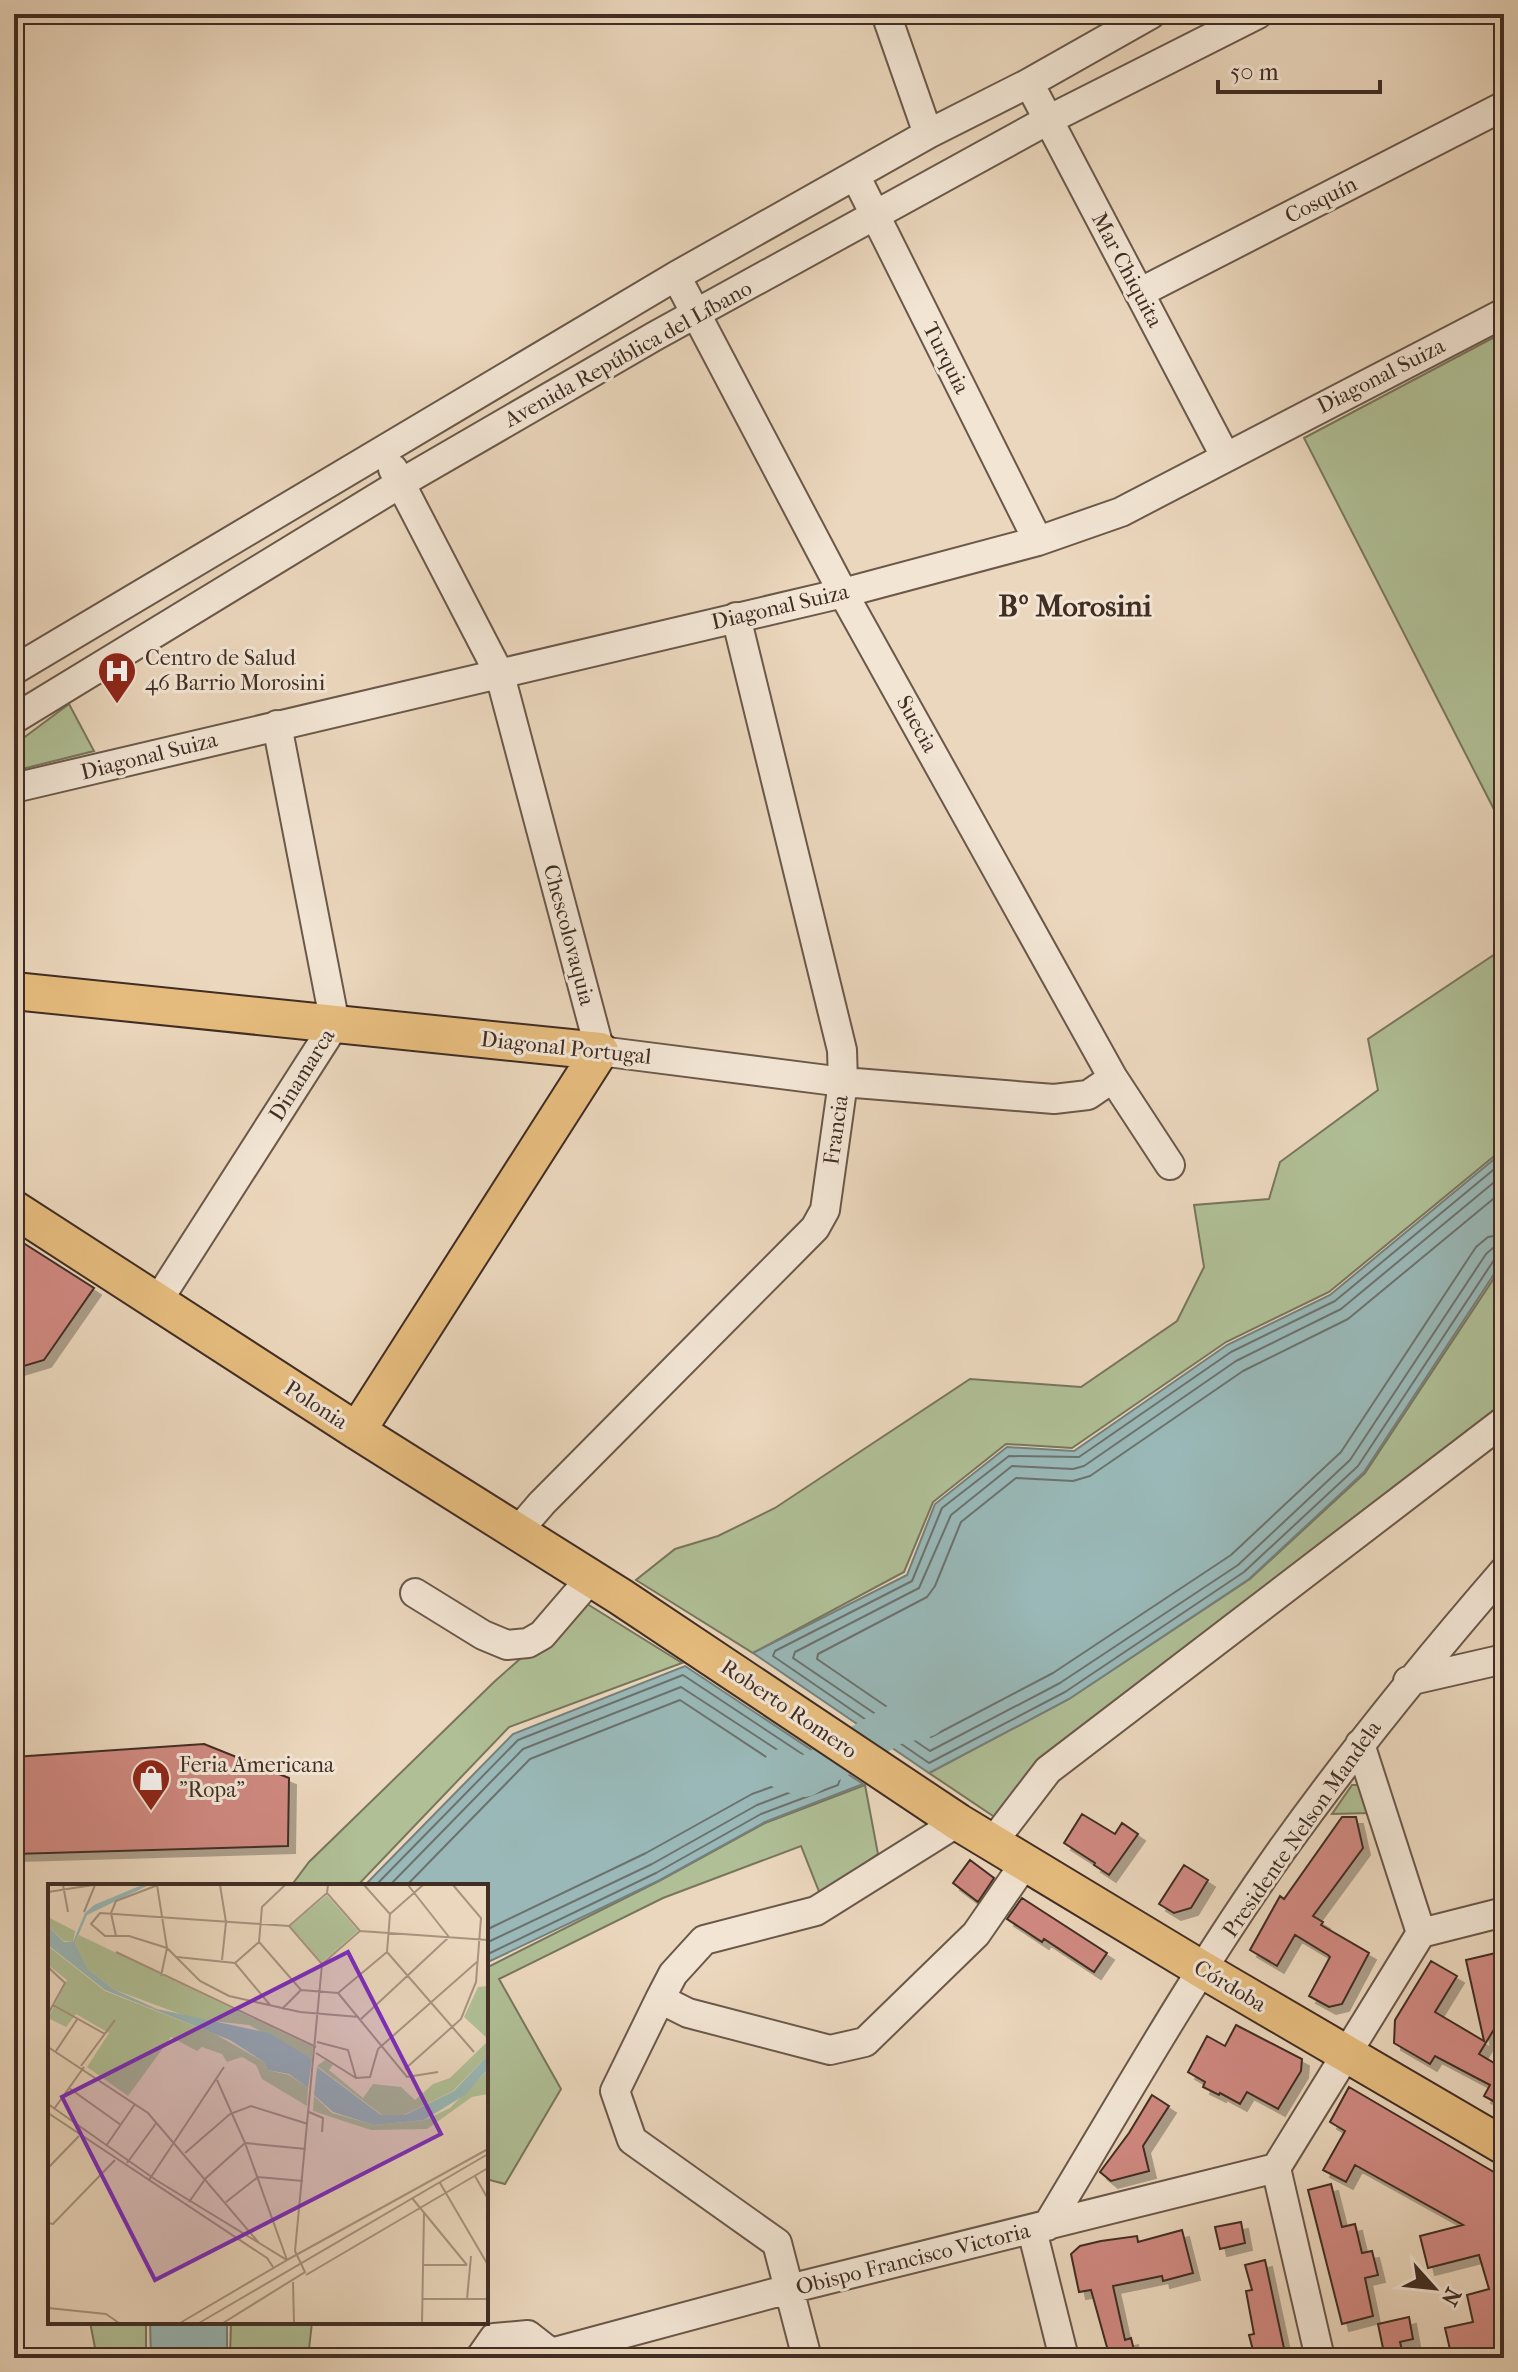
<svg xmlns="http://www.w3.org/2000/svg" width="1518" height="2372" viewBox="0 0 1518 2372" font-family="'IM FELL French Canon',serif">
<style>
.green{fill:#b0bf96;stroke:#78765d;stroke-width:2}
.water{fill:#99b8b7;stroke:#75807c;stroke-width:2}
.lines{fill:none;stroke-linecap:round;stroke-linejoin:round}
.shore{stroke:#6c726e;stroke-width:2}
.river{stroke:#99b8b7;stroke-width:40}
.building{fill:#d08981;stroke:#402d24;stroke-width:2;filter:url(#shadow)}
.minor-casing{stroke:#6b584a;stroke-width:32}
.major-casing{stroke:#402d24;stroke-width:40}
.minor{stroke:#f2e5d4;stroke-width:28}
.major{stroke:#e6bc7e;stroke-width:36}
.labels{text-anchor:middle;dominant-baseline:central;stroke-width:6;stroke-linejoin:round;paint-order:stroke}
.street-label{font-size:22px;fill:#402d24;stroke:#f2e5d4}
.poi-label{font-size:22px;fill:#402d24;stroke:#f2e5d4;text-anchor:start}
.district-label{font-size:30px;font-weight:bold;fill:#402d24;stroke:#f2e5d4}
.inset-road{fill:none;stroke:#a79380;stroke-width:2}
.view{fill:#7b2cbf;fill-opacity:0.15;stroke:#7b2cbf;stroke-width:4}
.inset-edge{fill:none;stroke:#402d24;stroke-width:4}
</style>
<defs>
<filter id="shadow"><feDropShadow dx="7" dy="7" stdDeviation="0" flood-color="#0004"/></filter>
</defs>
<rect width="100%" height="100%" fill="#ebd7bd"/>
<filter id="stains"><feTurbulence type="fractalNoise" baseFrequency=".0025" numOctaves="4"/><feColorMatrix values="0 0 0 0 .2 0 0 0 0 .09 0 0 0 0 .02 0 0 0 .5 -.17"/></filter>
<radialGradient id="worn" r=".72"><stop offset=".6" stop-color="#630" stop-opacity="0"/><stop offset="1" stop-color="#630" stop-opacity=".3"/></radialGradient>
<path class="green" d="M 1504,332 L 1504,829 L 1304,438 Z
M 69,704 L 94,751 L 14,771 L 14,745 Z
M 1504,948 L 1504,1148 L 1329,1292 L 1226,1342 L 1072,1448 L 1006,1444 L 933,1502 L 904,1572 L 753,1653 L 636,1580 L 675,1549 L 718,1536 L 775,1508 L 970,1379 L 1081,1387 L 1177,1321 L 1204,1267 L 1194,1205 L 1269,1199 L 1280,1162 L 1378,1090 L 1368,1039 Z
M 1504,1263 L 1504,1407 L 1412,1476 L 1002,1822 L 929,1773 L 1069,1699 L 1250,1579 L 1365,1473 Z
M 584,1602 L 682,1663 L 509,1727 L 357,1886 L 291,1886 L 309,1862 L 494,1682 Z
M 865,1785 L 878,1854 L 820,1894 L 801,1846 L 663,1898 L 499,1979 L 561,2089 L 505,2184 L 486,2179 L 486,1968 L 659,1881 L 765,1823 Z
M 1352,1785 L 1363,1785 L 1371,1813 L 1332,1814 Z
M 90,2322 L 146,2322 L 146,2358 L 97,2358 Z
M 231,2322 L 312,2322 L 308,2358 L 230,2358 Z"/>
<path class="water" d="M 1504,1151 L 1504,1259 L 1364,1472 L 1249,1579 L 1069,1699 L 929,1773 L 753,1653 L 907,1575 L 935,1504 L 1007,1447 L 1074,1451 L 1227,1345 L 1330,1295 Z
M 685,1666 L 863,1784 L 765,1822 L 660,1880 L 486,1963 L 486,1886 L 364,1886 L 513,1734 Z
M 150,2322 L 227,2322 L 227,2358 L 151,2358 Z"/>
<g class="lines">
<path class="shore" d="M 1504,1161 L 1335,1301 L 1231,1352 L 1079,1457 L 1009,1456 L 942,1508 L 912,1581 L 775,1651 L 773,1656 L 929,1763 L 1065,1692 L 1244,1572 L 1358,1466 L 1494,1260 L 1504,1256
M 1504,1174 L 1341,1309 L 1236,1361 L 1084,1466 L 1073,1469 L 1012,1466 L 951,1515 L 919,1588 L 795,1652 L 793,1658 L 930,1751 L 1060,1683 L 1238,1565 L 1350,1460 L 1486,1254 L 1493,1248 L 1504,1246
M 1504,1190 L 1348,1319 L 1243,1371 L 1090,1476 L 1073,1481 L 1016,1478 L 961,1522 L 935,1586 L 927,1597 L 818,1654 L 817,1659 L 931,1737 L 1053,1673 L 1231,1555 L 1341,1452 L 1476,1247 L 1488,1237 L 1504,1234
M 375,1886 L 518,1740 L 683,1675 L 840,1779 L 838,1785 L 761,1814 L 656,1873 L 486,1955
M 389,1886 L 523,1749 L 681,1687 L 819,1777 L 817,1782 L 757,1805 L 652,1864 L 486,1943
M 406,1886 L 530,1759 L 680,1700 L 792,1774 L 791,1780 L 752,1794 L 646,1853 L 486,1930"/>
<path class="river" d="M 782,1769 L 805,1777 L 894,1725 L 926,1717"/>
</g>
<path class="building" d="M 14,1237 L 94,1288 L 44,1360 L 14,1369 Z
M 204,1744 L 289,1778 L 288,1846 L 14,1854 L 14,1757 Z
M 1082,1814 L 1115,1834 L 1122,1823 L 1138,1834 L 1109,1875 L 1094,1865 L 1095,1863 L 1064,1843 Z
M 1342,1817 L 1356,1817 L 1363,1848 L 1313,1916 L 1323,1922 L 1321,1925 L 1369,1953 L 1342,2004 L 1329,2007 L 1309,1996 L 1330,1957 L 1328,1955 L 1295,1935 L 1277,1966 L 1250,1950 L 1280,1896 L 1284,1899 Z
M 970,1860 L 994,1878 L 978,1902 L 953,1883 Z
M 1184,1865 L 1208,1880 L 1191,1908 L 1174,1913 L 1159,1904 Z
M 1022,1898 L 1107,1953 L 1094,1972 L 1044,1939 L 1042,1942 L 1007,1919 Z
M 1504,1951 L 1504,2013 L 1479,2054 L 1501,2067 L 1504,2060 L 1504,2107 L 1484,2096 L 1490,2085 L 1435,2056 L 1430,2064 L 1394,2043 L 1395,2020 L 1431,1961 L 1457,1976 L 1435,2012 L 1484,2041 L 1466,1960 Z
M 1236,2025 L 1302,2059 L 1301,2071 L 1278,2109 L 1247,2092 L 1240,2104 L 1220,2093 L 1219,2095 L 1203,2087 L 1205,2082 L 1188,2072 L 1207,2036 L 1225,2046 Z
M 1349,2087 L 1504,2178 L 1504,2353 L 1483,2358 L 1452,2358 L 1445,2328 L 1473,2322 L 1467,2295 L 1489,2289 L 1479,2255 L 1428,2268 L 1420,2236 L 1463,2225 L 1355,2165 L 1346,2182 L 1323,2170 L 1345,2131 L 1330,2122 Z
M 1152,2095 L 1169,2106 L 1143,2146 L 1149,2171 L 1111,2181 L 1100,2172 L 1129,2133 Z
M 1331,2184 L 1342,2227 L 1355,2224 L 1362,2253 L 1372,2251 L 1378,2275 L 1365,2278 L 1373,2316 L 1342,2324 L 1308,2190 Z
M 1241,2222 L 1245,2243 L 1220,2249 L 1215,2227 Z
M 1182,2230 L 1193,2273 L 1163,2281 L 1162,2276 L 1113,2286 L 1125,2340 L 1131,2338 L 1136,2358 L 1110,2358 L 1091,2290 L 1079,2292 L 1071,2254 L 1080,2246 L 1101,2241 L 1137,2236 L 1138,2242 Z
M 1265,2260 L 1285,2353 L 1255,2358 L 1249,2335 L 1254,2334 L 1246,2291 L 1252,2290 L 1245,2265 Z
M 1409,2317 L 1413,2339 L 1400,2342 L 1404,2358 L 1385,2358 L 1378,2324 Z"/>
<g class="lines">
<defs>
<path id="minor" d="M 886,14 L 928,134
M 1029,83 L 1225,456
M 855,175 L 1038,541
M 676,276 L 843,593 L 1113,1078 L 1170,1165
M 1139,293 L 1504,106
M 393,469 L 500,675 L 600,1051 L 843,1082 L 1054,1099 L 1088,1095 L 1113,1078
M 14,670 L 676,276 L 928,134 L 1029,83 L 1151,14
M 14,719 L 401,483 L 655,336 L 1048,120 L 1258,14
M 14,788 L 843,593 L 1038,541 L 1121,512 L 1504,313
M 157,1302 L 335,1024 L 277,725
M 517,1532 L 542,1503 L 815,1228 L 825,1210 L 843,1082 L 842,1050 L 736,617
M 415,1593 L 483,1635 L 507,1645 L 528,1643 L 542,1635 L 591,1578
M 1408,1681 L 1504,1659
M 1360,1744 L 1421,1933
M 992,1843 L 1048,1770 L 1504,1421
M 660,1999 L 673,1974 L 704,1940 L 816,1911 L 958,1822
M 1047,2226 C 1123,2100 1196,1971 1281,1851 C 1351,1753 1426,1661 1504,1571
M 1032,2230 L 1064,2358
M 551,2353 L 789,2289 L 1276,2168
M 480,2358 L 494,2338 L 528,2335 L 551,2353
M 807,2358 L 777,2243 L 632,2140 L 615,2091 L 660,1999 L 688,2013 L 830,2050 L 865,2042 L 976,1934 L 1025,1863
M 1320,2358 L 1276,2168 L 1421,1933 L 1504,1912"/>
<path id="major" d="M 14,991 L 600,1051 L 357,1431
M 14,1209 L 357,1431 L 621,1597 L 958,1822 L 1203,1970 L 1504,2146"/>
</defs>
<use href="#minor" class="minor-casing"/>
<use href="#major" class="major-casing"/>
<use href="#minor" class="minor"/>
<use href="#major" class="major"/>
</g>
<defs>
<symbol id="hospital-pin" viewBox="-11 -11 22 30"><path d="M0 17L-7.5 6A9.5 9.5 0 1 1 7.5 6Z" fill="#8f2418" stroke="#f2e5d4"/><path d="M-5-5h3v3.5h4V-5h3V5h-3V1.5h-4V5h-3Z" fill="#fff"/></symbol>
<symbol id="shop-pin" viewBox="-11 -11 22 30"><path d="M0 17L-7.5 6A9.5 9.5 0 1 1 7.5 6Z" fill="#8f2418" stroke="#f2e5d4"/><path d="M-5-2.5h2.3a2.7 3.5 0 0 1 5.4 0H5L5.5 6h-11ZM-1.5-2.5h3a1.5 2.3 0 0 0-3 0Z" fill="#fff"/></symbol>
</defs>
<g fill-rule="evenodd">
<use href="#hospital-pin" x="95" y="649" width="44" height="60"/>
<use href="#shop-pin" x="129" y="1756" width="44" height="60"/>
</g>
<g class="labels">
<g class="street-label">
<text transform="translate(1321 200) rotate(-27)">Cosquín</text>
<text transform="translate(1127 270) rotate(62)">Mar Chiquita</text>
<text transform="translate(628 354) rotate(-29)">Avenida República del Líbano</text>
<text transform="translate(946 358) rotate(63)">Turquia</text>
<text transform="translate(1381 376) rotate(-27)">Diagonal Suiza</text>
<text transform="translate(780 607) rotate(-13)">Diagonal Suiza</text>
<text transform="translate(917 724) rotate(61)">Suecia</text>
<text transform="translate(149 756) rotate(-14)">Diagonal Suiza</text>
<text transform="translate(569 935) rotate(75)">Chescolovaquia</text>
<text transform="translate(566 1048) rotate(6)">Diagonal Portugal</text>
<text transform="translate(302 1075) rotate(-58)">Dinamarca</text>
<text transform="translate(836 1130) rotate(-82)">Francia</text>
<text transform="translate(316 1405) rotate(33)">Polonia</text>
<text transform="translate(789 1709) rotate(34)">Roberto Romero</text>
<text transform="translate(1302 1829) rotate(-55)">Presidente Nelson Mandela</text>
<text transform="translate(1230 1986) rotate(31)">Córdoba</text>
<text transform="translate(913 2259) rotate(-14)">Obispo Francisco Victoria</text>
</g>
<g class="poi-label">
<text x="145" y="658">Centro de Salud<tspan x="145" dy="25">46 Barrio Morosini</tspan></text>
<text x="179" y="1765">Feria Americana<tspan x="179" dy="25">"Ropa"</tspan></text>
</g>
<g class="district-label">
<text x="1075" y="606">Bº Morosini</text>
</g>
</g>
<g transform="translate(48 1884)">
<rect width="440" height="440" fill="#ebd7bd"/>
<path d="M 279,11 L 310,47 L 274,78 L 242,42 ZM 0,33 L 27,47 L 25,58 L 16,57 L 0,42 ZM 31,51 L 265,163 L 264,175 L 201,141 L 146,135 L 67,106 L 40,85 L 27,59 ZM 0,62 L 57,107 L 167,150 L 216,178 L 220,186 L 241,191 L 260,204 L 259,222 L 214,195 L 208,181 L 194,173 L 179,178 L 174,170 L 154,163 L 149,167 L 123,153 L 80,212 L 39,183 L 61,149 L 28,130 L 18,143 L 0,134 L 19,96 L 0,81 ZM 440,102 L 440,155 L 416,133 L 430,103 ZM 440,157 L 440,171 L 405,207 L 356,231 L 334,231 L 269,182 L 277,176 L 285,181 L 281,186 L 315,214 L 325,200 L 353,203 L 367,216 L 385,200 L 402,194 ZM 440,186 L 440,210 L 424,213 L 379,245 L 323,246 L 265,227 L 266,212 L 284,229 L 326,241 L 377,236 L 402,224 Z" fill="#b0bf96"/>
<path d="M 94,1 L 101,1 L 39,31 L 27,59 L 40,85 L 67,106 L 109,125 L 221,149 L 264,175 L 260,204 L 241,190 L 220,186 L 216,178 L 182,156 L 57,106 L 0,61 L 0,42 L 16,58 L 25,58 L 37,29 L 46,21 ZM 440,171 L 440,185 L 417,211 L 376,236 L 326,241 L 285,228 L 266,211 L 269,183 L 333,231 L 357,231 L 406,207 Z" fill="#99b8b7"/>
<path class="inset-road" d="M 15,1 L 20,28M 109,1 L 119,64 L 113,92M 172,1 L 178,38 L 174,76M 237,1 L 214,23 L 211,58 L 253,106 L 290,109 L 339,68 L 342,30 L 316,1M 360,1 L 401,53M 0,8 L 45,1M 279,9 L 241,42 L 274,80 L 312,47 L 279,9 L 280,1M 36,28 L 47,1M 342,30 L 375,1M 241,42 L 52,29 L 43,40 L 57,52 L 81,52 L 119,64 L 152,97 L 181,112 L 252,128 L 311,133M 312,47 L 440,56M 68,52 L 63,29 L 68,17 L 110,1M 68,68 L 268,163M 339,68 L 426,168M 129,73 L 187,79M 187,79 L 222,121M 187,79 L 211,58M 0,83 L 17,99 L 0,130M 290,109 L 359,193 L 390,188M 5,121 L 57,150M 234,125 L 253,106M 313,135 L 401,53M 269,158 L 300,166 L 308,194 L 322,193 L 330,165 L 430,77M 0,163 L 100,229 L 211,359M 8,167 L 30,134M 268,169 L 308,194M 33,182 L 67,136M 357,185 L 413,135 L 428,98 L 433,34 L 405,1M 21,204 L 73,241M 0,220 L 108,296 L 239,376 L 440,265M 6,225 L 36,183M 261,228 L 275,234 L 274,248M 0,229 L 219,374 L 225,383M 58,262 L 87,220M 137,269 L 182,230 L 203,222 L 260,240M 79,279 L 109,238M 0,284 L 31,252M 427,292 L 440,315M 101,296 L 176,183M 392,299 L 440,381M 364,314 L 419,381M 141,318 L 158,294 L 197,259 L 169,196M 178,318 L 210,293 L 255,297M 0,339 L 5,340 L 67,276M 375,381 L 419,381M 258,391 L 440,284M 245,398 L 246,439M 375,415 L 440,415M 419,415 L 423,372M 0,424 L 58,430 L 71,439M 132,439 L 239,376 L 197,259 L 258,265M 151,439 L 440,270M 175,439 L 257,388 L 247,367 L 274,80M 374,439 L 376,329"/>
<path class="view" d="M 300,68 L 393,250 L 107,396 L 14,213 Z"/>
<rect width="440" height="440" class="inset-edge"/>
</g>
<rect width="1518" height="2372" fill="none" stroke="#ebd7bd" stroke-width="48"/>
<rect x="16" y="16" width="1486" height="2340" fill="none" stroke="#402d24" stroke-width="4"/>
<rect x="24" y="24" width="1470" height="2324" fill="none" stroke="#402d24" stroke-width="2"/>
<g transform="translate(1434 2288) rotate(117)" stroke="#f2e5d4" stroke-width="6" paint-order="stroke">
<path d="M0-6L14 30L0 20L-14 30Z" fill="#402d24"/>
<text y="-12" font-size="22" font-weight="bold" text-anchor="middle" fill="#402d24">N</text>
</g>
<path d="M1218 80v12h162v-12" fill="none" stroke="#402d24" stroke-width="4"/>
<text x="1230" y="80" font-size="24" fill="#402d24" stroke="#f2e5d4" stroke-width="6" paint-order="stroke">50 m</text>
<rect width="100%" height="100%" filter="url(#stains)"/>
<rect width="100%" height="100%" fill="url(#worn)"/>
</svg>
